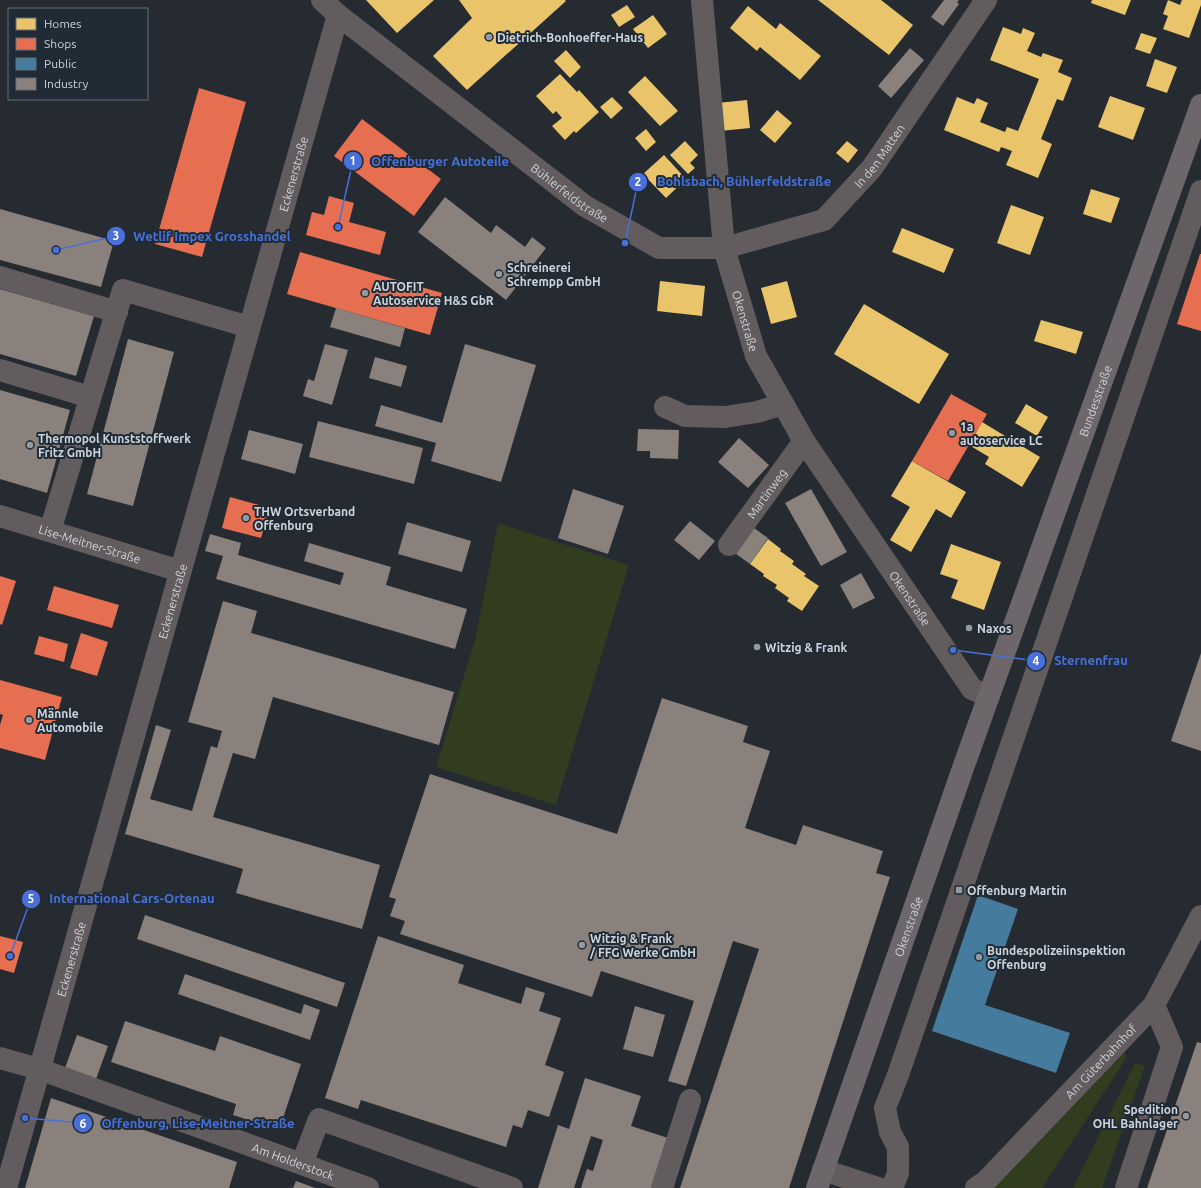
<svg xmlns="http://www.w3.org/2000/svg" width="1201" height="1188" viewBox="0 0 1201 1188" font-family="Ubuntu,sans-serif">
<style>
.green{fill:#323c1f}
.homes{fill:#e9c46a}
.shops{fill:#e76f51}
.public{fill:#457b9d}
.industry{fill:#8a817c}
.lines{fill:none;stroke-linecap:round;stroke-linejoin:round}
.minor{stroke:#635c5f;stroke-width:22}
.major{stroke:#6d666a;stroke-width:22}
.poi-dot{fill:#9299a0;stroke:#202b36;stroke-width:1.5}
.labels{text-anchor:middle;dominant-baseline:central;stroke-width:4;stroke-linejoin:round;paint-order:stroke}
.poi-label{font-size:12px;font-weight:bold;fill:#cdd4db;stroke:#202b36;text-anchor:start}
.street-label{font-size:12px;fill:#cdd4db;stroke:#202b36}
.leader{fill:none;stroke:#4970d9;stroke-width:1.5}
.callout-dot{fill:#4970d9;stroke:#202b36;stroke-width:1.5}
.mark-label{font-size:12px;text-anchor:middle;font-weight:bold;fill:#fff}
.callout-label{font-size:13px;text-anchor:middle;font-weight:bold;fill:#4970d9;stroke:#202b36;stroke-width:4;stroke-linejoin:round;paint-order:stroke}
</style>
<rect width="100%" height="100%" fill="#252b31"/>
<path class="green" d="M 498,523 L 629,565 L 556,805 L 436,767 L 475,640 Z
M 1121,1047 L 1127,1057 L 1042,1188 L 990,1188 Z
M 1135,1063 L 1145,1066 L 1102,1188 L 1073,1188 Z"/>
<path class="homes" d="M 366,0 L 434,0 L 397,33 Z
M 459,0 L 565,0 L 566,1 L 467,90 L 433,56 L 472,18 Z
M 818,0 L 881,0 L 913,25 L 889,55 Z
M 1092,0 L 1131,0 L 1125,15 L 1091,3 Z
M 1168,0 L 1180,5 L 1182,0 L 1201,0 L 1201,5 L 1189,38 L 1163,29 L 1168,16 L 1163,14 Z
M 627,5 L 635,17 L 619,27 L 611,15 Z
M 748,6 L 776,29 L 780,23 L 821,56 L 800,80 L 760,47 L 757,51 L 730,28 Z
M 653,15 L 667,34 L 648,48 L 633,29 Z
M 1003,27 L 1021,34 L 1023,28 L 1035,33 L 1027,51 L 1041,57 L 1043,53 L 1063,60 L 1058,72 L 1072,78 L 1063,101 L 1057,99 L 1041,139 L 1052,144 L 1038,178 L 1006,165 L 1012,151 L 1001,147 L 999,152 L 944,130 L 957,97 L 974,104 L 977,98 L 988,103 L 980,122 L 1005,132 L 1007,127 L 1018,131 L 1039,79 L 990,60 Z
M 1141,33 L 1157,38 L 1150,54 L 1135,49 Z
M 566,50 L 581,67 L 570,78 L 554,61 Z
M 1155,59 L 1177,67 L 1167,93 L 1146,86 Z
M 560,74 L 577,92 L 579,90 L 599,112 L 576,133 L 574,131 L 565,140 L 552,126 L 562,118 L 556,111 L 553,114 L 536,96 Z
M 645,76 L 678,111 L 660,126 L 628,92 Z
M 1110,96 L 1145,108 L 1133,140 L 1098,127 Z
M 612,97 L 623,108 L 611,119 L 600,107 Z
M 747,100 L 750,128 L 720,131 L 717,103 Z
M 777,110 L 792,123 L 775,143 L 760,130 Z
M 646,129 L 656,142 L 646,151 L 635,138 Z
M 685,141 L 698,155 L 690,163 L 695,168 L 688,174 L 670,155 Z
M 847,141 L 858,150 L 848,163 L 836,153 Z
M 664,155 L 686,179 L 666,198 L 643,174 Z
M 1091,189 L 1120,198 L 1111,223 L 1083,214 Z
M 1011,205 L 1044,217 L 1030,255 L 997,243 Z
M 902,228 L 954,249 L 944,273 L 892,252 Z
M 660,281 L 705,286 L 702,316 L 657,311 Z
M 787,281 L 797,317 L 771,324 L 761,288 Z
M 864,304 L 949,354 L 919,404 L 834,354 Z
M 1041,320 L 1083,332 L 1076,354 L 1034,341 Z
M 1026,404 L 1048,417 L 1037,436 L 1015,423 Z
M 982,422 L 1040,457 L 1022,487 L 985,464 L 989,457 L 969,445 Z
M 912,461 L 966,492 L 951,518 L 936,509 L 911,552 L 890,540 L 910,507 L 891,496 Z
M 768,539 L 781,549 L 780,551 L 794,561 L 792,564 L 806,574 L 804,576 L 819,586 L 802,611 L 787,601 L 789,598 L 775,588 L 777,585 L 763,576 L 764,574 L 750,564 Z
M 951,544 L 1001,562 L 984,610 L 951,598 L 958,580 L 940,574 Z"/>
<path class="shops" d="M 199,88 L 246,102 L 202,257 L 155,244 Z
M 362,119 L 441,179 L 414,216 L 334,156 Z
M 329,196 L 354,203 L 349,222 L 386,232 L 380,255 L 306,235 L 312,212 L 324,215 Z
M 300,252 L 442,293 L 430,335 L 287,294 Z
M 1200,254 L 1201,254 L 1201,331 L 1177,324 Z
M 951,394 L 987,414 L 948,481 L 912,461 Z
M 230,497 L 270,508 L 261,538 L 222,528 Z
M 0,576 L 16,581 L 2,625 L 0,624 Z
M 54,586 L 119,605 L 112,628 L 47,610 Z
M 81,633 L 108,642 L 97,676 L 70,668 Z
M 39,636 L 68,644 L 64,662 L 34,654 Z
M 0,680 L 62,697 L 45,760 L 0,748 L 0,725 L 3,715 L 0,714 Z
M 0,936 L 23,942 L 14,973 L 0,969 Z"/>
<path class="public" d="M 978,895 L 1018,909 L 985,1005 L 1070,1033 L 1056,1073 L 932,1031 Z"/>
<path class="industry" d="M 944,0 L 959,0 L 957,2 L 959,4 L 943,26 L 931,17 Z
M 910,48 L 924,60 L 891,98 L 878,86 Z
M 445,197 L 491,233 L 496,225 L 525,247 L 532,237 L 546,248 L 506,300 L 418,232 Z
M 0,209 L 114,241 L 101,287 L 0,260 Z
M 0,289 L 94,316 L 76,376 L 0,354 Z
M 336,308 L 405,328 L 400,347 L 330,327 Z
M 128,339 L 174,352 L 133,506 L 87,494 Z
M 325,344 L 348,350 L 332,405 L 303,396 L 308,379 L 314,381 Z
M 465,344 L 536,365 L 501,482 L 431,461 L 436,443 L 375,426 L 381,405 L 442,423 Z
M 375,357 L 407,366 L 401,387 L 369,378 Z
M 0,390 L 70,410 L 47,493 L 0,479 Z
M 318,421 L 423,448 L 414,484 L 309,457 Z
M 638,429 L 679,430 L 678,459 L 650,458 L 650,451 L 637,451 Z
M 249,430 L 303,444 L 295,474 L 241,459 Z
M 739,438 L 769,465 L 748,488 L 718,462 Z
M 573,489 L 624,506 L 608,554 L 558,538 Z
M 811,489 L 847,552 L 821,566 L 785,503 Z
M 690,521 L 715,541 L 699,560 L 674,540 Z
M 407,522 L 471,541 L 462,572 L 398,554 Z
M 754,528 L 768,538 L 750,564 L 736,554 Z
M 210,534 L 241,543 L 238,555 L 340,585 L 344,573 L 304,561 L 309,543 L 391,567 L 386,585 L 467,609 L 455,649 L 216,579 L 223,556 L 205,551 Z
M 861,573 L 875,598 L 853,609 L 840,585 Z
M 223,601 L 257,611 L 251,633 L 454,692 L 439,745 L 273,697 L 255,759 L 233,753 L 213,817 L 380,865 L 362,929 L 236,893 L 243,869 L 125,834 L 156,725 L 171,730 L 150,799 L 192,811 L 211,746 L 217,748 L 222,731 L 188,722 Z
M 1201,653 L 1201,751 L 1171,741 Z
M 662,698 L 748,726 L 743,742 L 770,751 L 745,828 L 796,845 L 803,825 L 883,851 L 876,873 L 890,877 L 789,1188 L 680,1188 L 759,949 L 733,941 L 686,1086 L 668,1081 L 694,1001 L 601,971 L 592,997 L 400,934 L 405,921 L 390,916 L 396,899 L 389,897 L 430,774 L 617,834 Z
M 145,915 L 345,983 L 337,1007 L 137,939 Z
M 378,936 L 464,965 L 458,983 L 521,1004 L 526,987 L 545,993 L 539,1011 L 561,1018 L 545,1065 L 564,1072 L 549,1117 L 528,1110 L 522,1128 L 513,1125 L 506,1147 L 361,1100 L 358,1109 L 325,1098 Z
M 185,974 L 301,1014 L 304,1004 L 320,1010 L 310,1040 L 178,994 Z
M 635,1006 L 665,1015 L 653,1057 L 623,1049 Z
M 125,1021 L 215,1051 L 220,1036 L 301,1064 L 279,1130 L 233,1115 L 236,1104 L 111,1062 Z
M 77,1035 L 108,1046 L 96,1079 L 65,1068 Z
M 1197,1042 L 1201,1043 L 1201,1188 L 1147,1188 Z
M 585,1078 L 641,1096 L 631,1126 L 668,1138 L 652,1188 L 581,1188 L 587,1169 L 593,1171 L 603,1140 L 591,1136 L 574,1188 L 538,1188 L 558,1125 L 569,1129 Z
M 51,1098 L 237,1162 L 229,1188 L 25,1188 Z
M 296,1181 L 315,1188 L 293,1188 Z"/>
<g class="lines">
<g class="minor">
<path id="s1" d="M 322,0 L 338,15 L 585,206 L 659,248 L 724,248 L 824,220 L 872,168 L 986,0"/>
<path id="s2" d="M 702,0 L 724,248 L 756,356 L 804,441 L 972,689 L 989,696"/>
<path d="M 0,277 L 117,312"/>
<path d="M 0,370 L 90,397"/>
<path d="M 665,407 L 685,416 L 725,417 L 757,412 L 783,404"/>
<path id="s3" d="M 0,516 L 180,571"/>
<path d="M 50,531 L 123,290 L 249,327"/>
<path id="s4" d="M 729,545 L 804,441"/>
<path id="s5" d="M 0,1058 L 39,1069 L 368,1188"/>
<path d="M 302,1164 L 319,1119 L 512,1188"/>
<path d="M 823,1170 L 878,1188"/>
<path id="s6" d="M 6,1188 L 338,15"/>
<path d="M 662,1188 L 690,1100"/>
<path d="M 892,1188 L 898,1173 L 898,1147 L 890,1132 L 885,1108 L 898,1075 L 1201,191"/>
<path id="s7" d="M 976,1188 L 985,1182 L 1154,1005 L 1201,916"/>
<path d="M 1126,1188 L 1172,1047 L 1154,1005"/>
</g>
<path class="major" id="s8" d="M 817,1188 L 963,768 L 1201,105"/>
</g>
<g class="poi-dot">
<circle cx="489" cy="37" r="4"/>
<circle cx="499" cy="274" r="4"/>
<circle cx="365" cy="293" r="4"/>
<circle cx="952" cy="433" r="4"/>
<circle cx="30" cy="445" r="4"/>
<circle cx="246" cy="518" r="4"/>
<circle cx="969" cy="628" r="4"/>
<circle cx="757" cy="647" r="4"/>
<circle cx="29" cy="720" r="4"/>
<rect x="955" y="886" width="8" height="8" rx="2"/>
<circle cx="582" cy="945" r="4"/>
<circle cx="979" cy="957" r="4"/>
<circle cx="1186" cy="1116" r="4"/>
</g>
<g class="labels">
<g class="poi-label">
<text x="497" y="37">Dietrich-Bonhoeffer-Haus</text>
<text x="507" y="267">Schreinerei<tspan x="507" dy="14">Schrempp GmbH</tspan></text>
<text x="373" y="286">AUTOFIT<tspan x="373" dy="14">Autoservice H&amp;S GbR</tspan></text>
<text x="960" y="426">1a<tspan x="960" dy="14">autoservice LC</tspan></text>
<text x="38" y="438">Thermopol Kunststoffwerk<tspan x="38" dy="14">Fritz GmbH</tspan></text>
<text x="254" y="511">THW Ortsverband<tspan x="254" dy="14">Offenburg</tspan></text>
<text x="977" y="628">Naxos</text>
<text x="765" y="647">Witzig &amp; Frank</text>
<text x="37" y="713">Männle<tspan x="37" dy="14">Automobile</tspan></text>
<text x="967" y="890">Offenburg Martin</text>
<text x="590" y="938">Witzig &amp; Frank<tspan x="590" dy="14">/ FFG Werke GmbH</tspan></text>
<text x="987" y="950">Bundespolizeiinspektion<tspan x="987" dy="14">Offenburg</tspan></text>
<text x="1178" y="1109" text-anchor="end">Spedition<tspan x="1178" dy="14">OHL Bahnlager</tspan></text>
</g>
<g class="street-label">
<text stroke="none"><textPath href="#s1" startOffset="673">In den Matten</textPath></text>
<text stroke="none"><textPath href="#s6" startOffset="1054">Eckenerstraße</textPath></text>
<text stroke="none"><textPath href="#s1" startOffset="314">Bühlerfeldstraße</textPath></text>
<text stroke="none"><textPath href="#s2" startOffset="325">Okenstraße</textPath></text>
<text stroke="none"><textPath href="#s8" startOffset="835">Bundesstraße</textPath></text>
<text stroke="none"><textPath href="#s4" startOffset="64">Martinweg</textPath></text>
<text stroke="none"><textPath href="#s3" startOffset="94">Lise-Meitner-Straße</textPath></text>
<text stroke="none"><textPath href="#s2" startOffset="649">Okenstraße</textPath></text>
<text stroke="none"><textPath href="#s6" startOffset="610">Eckenerstraße</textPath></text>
<text stroke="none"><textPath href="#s8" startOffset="277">Okenstraße</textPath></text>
<text stroke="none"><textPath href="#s6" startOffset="238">Eckenerstraße</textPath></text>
<text stroke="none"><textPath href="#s7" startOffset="178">Am Güterbahnhof</textPath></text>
<text stroke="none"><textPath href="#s5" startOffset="311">Am Holderstock</textPath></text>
</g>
</g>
<path class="leader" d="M338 227L353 161M625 243L638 182M56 250L116 236M953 650L1036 661M10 956L31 899M25 1118L83 1123"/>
<g class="callout-dot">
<circle cx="338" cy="227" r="4"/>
<circle cx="625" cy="243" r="4"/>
<circle cx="56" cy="250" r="4"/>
<circle cx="953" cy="650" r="4"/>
<circle cx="10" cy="956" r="4"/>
<circle cx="25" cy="1118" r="4"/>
<circle cx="353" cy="161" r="10"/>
<circle cx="638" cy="182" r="10"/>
<circle cx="116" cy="236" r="10"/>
<circle cx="1036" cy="661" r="10"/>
<circle cx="31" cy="899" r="10"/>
<circle cx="83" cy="1123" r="10"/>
</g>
<g class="mark-label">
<text x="353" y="165">1</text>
<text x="638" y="186">2</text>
<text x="116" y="240">3</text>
<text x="1036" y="665">4</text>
<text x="31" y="903">5</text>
<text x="83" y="1128">6</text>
</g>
<g class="callout-label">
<text x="440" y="166">Offenburger Autoteile</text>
<text x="744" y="186">Bohlsbach, Bühlerfeldstraße</text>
<text x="212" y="241">Wetlif Impex Grosshandel</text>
<text x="1091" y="665">Sternenfrau</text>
<text x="132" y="903">International Cars-Ortenau</text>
<text x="198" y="1128">Offenburg, Lise-Meitner-Straße</text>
</g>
<rect x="8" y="8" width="140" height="92" fill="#202b36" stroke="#656f78"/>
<rect x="16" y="18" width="20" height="12" fill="#e9c46a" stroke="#656f78"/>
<text x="44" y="28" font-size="12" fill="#cdd4db">Homes</text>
<rect x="16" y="38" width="20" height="12" fill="#e76f51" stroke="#656f78"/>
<text x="44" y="48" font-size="12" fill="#cdd4db">Shops</text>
<rect x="16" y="58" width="20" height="12" fill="#457b9d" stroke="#656f78"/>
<text x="44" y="68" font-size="12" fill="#cdd4db">Public</text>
<rect x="16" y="78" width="20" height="12" fill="#8a817c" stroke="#656f78"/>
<text x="44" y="88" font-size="12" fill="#cdd4db">Industry</text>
</svg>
